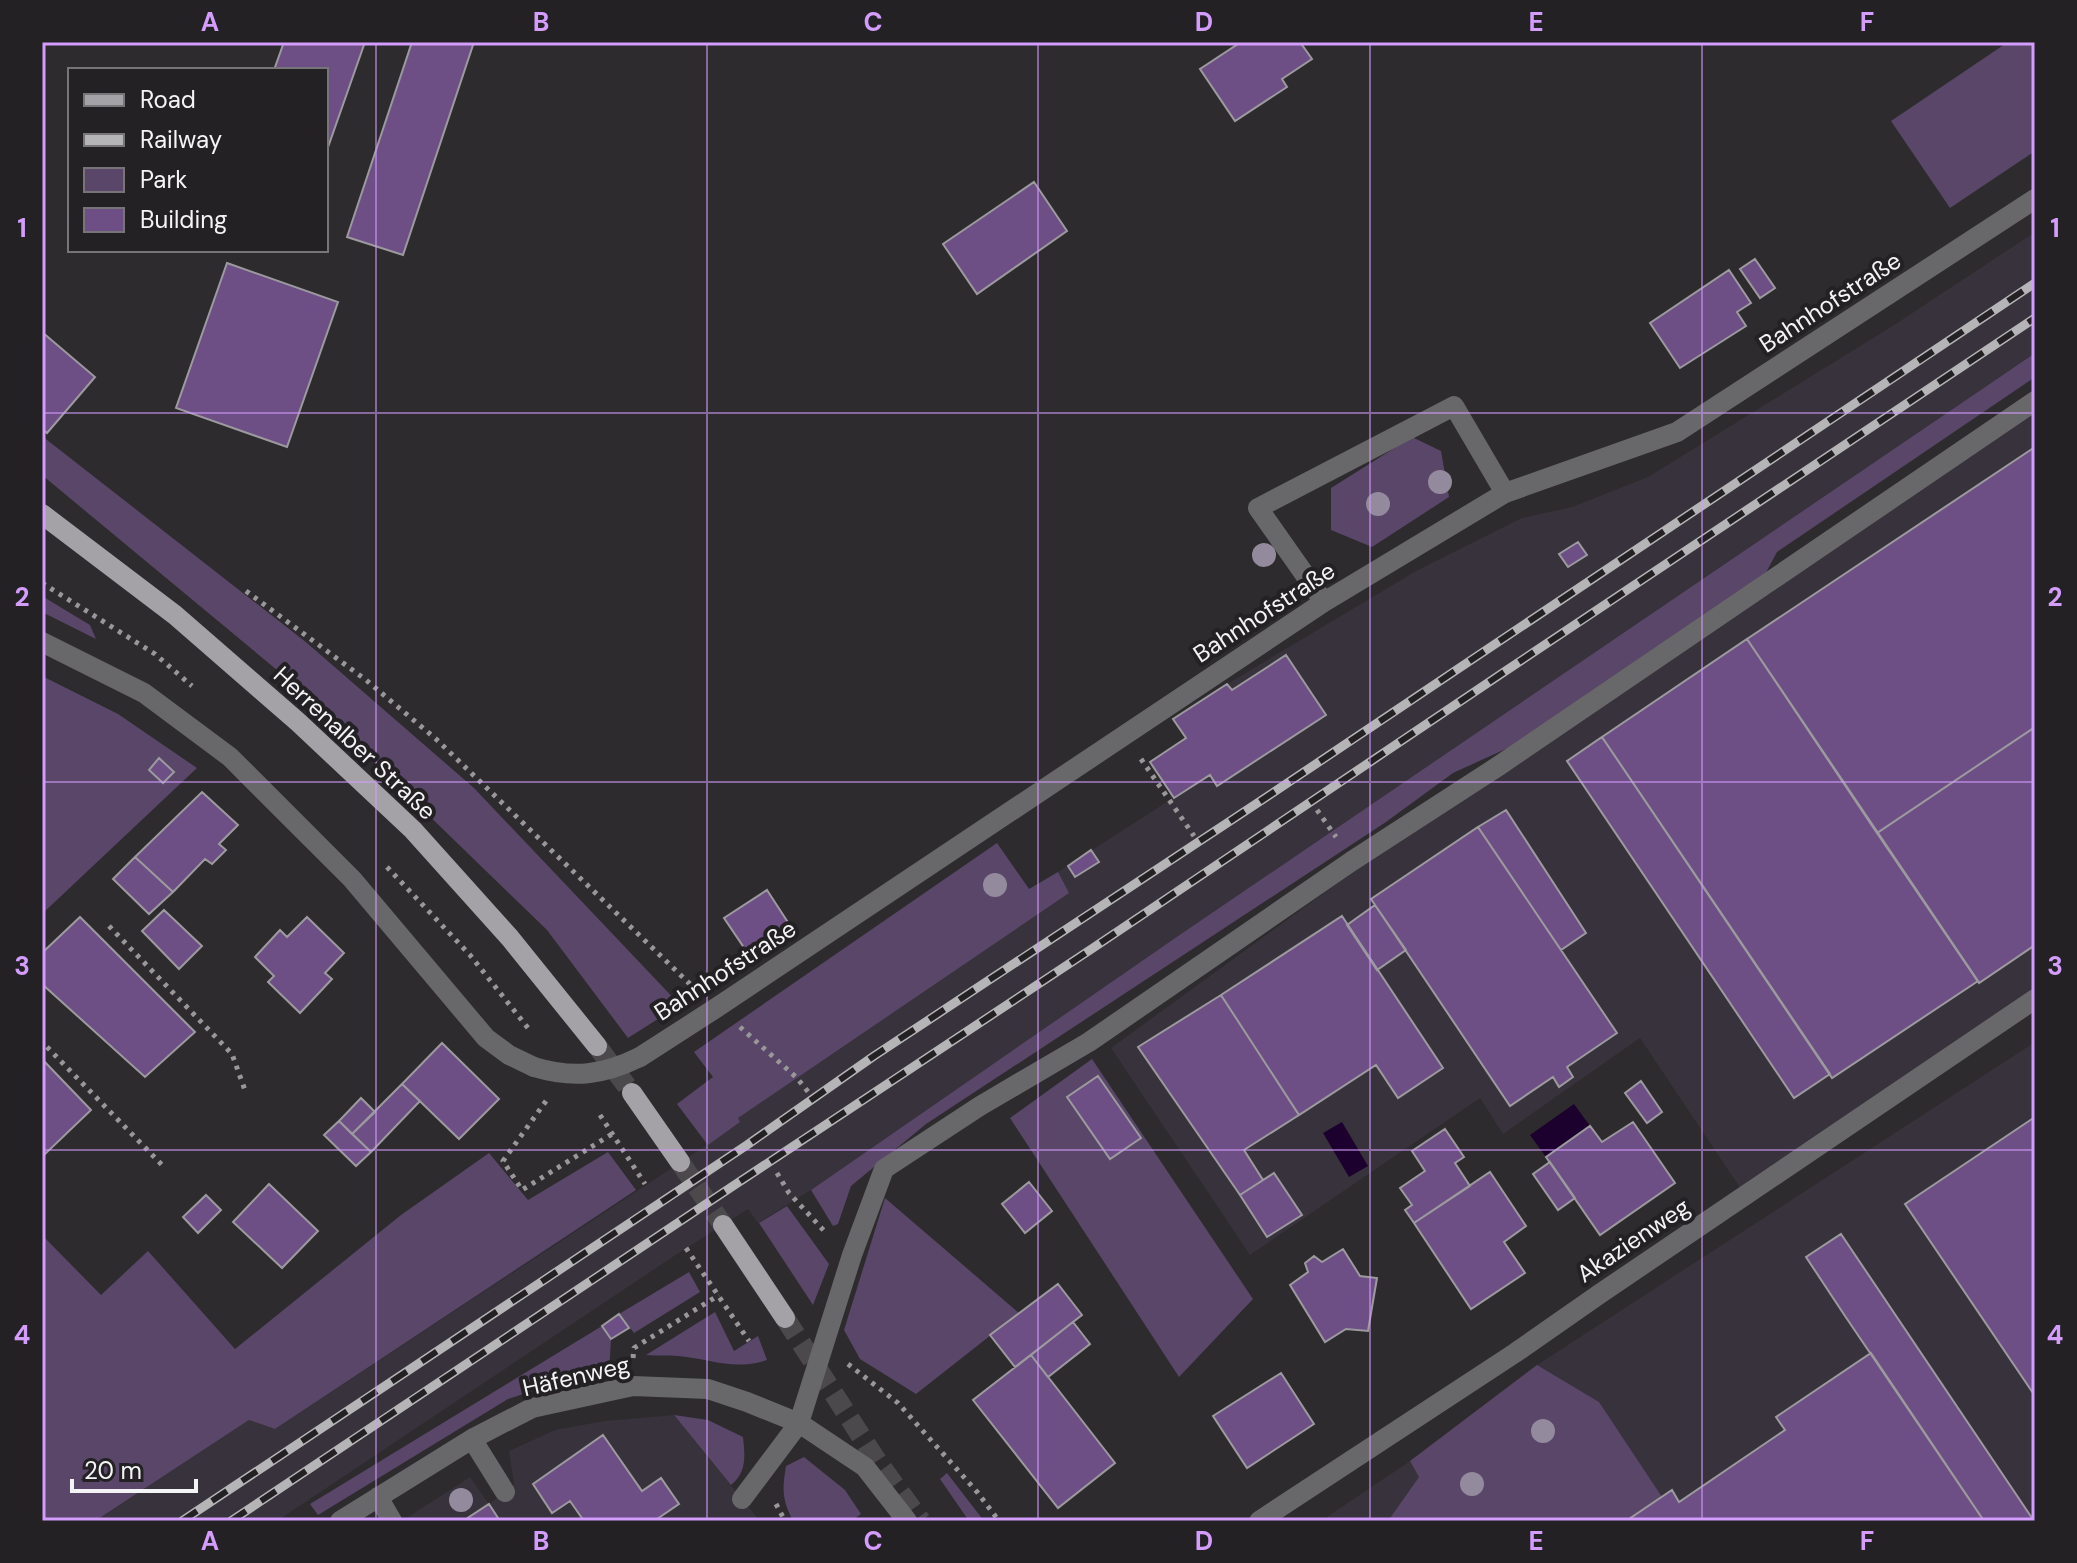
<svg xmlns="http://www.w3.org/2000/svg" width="2077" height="1563" viewBox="0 0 2077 1563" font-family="'DM Sans',sans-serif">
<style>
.built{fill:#37323b}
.green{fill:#594669}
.water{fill:#1c002d}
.building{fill:#6d4f85;stroke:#9c9a9f;stroke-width:2}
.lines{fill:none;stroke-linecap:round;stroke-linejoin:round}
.major-tunnel{stroke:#4b494c;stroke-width:20;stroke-dasharray:20 10;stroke-linecap:butt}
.path{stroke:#99979a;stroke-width:5;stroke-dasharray:4 6;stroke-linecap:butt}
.minor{stroke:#686769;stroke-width:20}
.major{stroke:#a4a2a6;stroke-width:20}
.rail-casing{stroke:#b5b4b6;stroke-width:9}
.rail{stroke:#232124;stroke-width:6;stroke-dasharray:18;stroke-linecap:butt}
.minor-bridge{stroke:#686769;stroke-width:20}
.tree{fill:#948a9e}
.grid{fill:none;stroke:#d39cfd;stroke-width:2;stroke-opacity:0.55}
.labels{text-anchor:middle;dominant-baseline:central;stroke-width:8;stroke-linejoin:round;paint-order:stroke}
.street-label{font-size:24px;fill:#f4f3f5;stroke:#232124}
.neatline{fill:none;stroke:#d39cfd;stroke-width:3}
.grid-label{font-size:26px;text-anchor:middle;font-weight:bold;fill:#d39cfd}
</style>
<rect width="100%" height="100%" fill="#2d2b2e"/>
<path class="built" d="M 2035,232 L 2035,353 L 1178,936 L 811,1190 L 758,1223 L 748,1209 L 677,1254 L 277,1521 L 95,1521 L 249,1420 L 275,1429 L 707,1145 L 677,1104 L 713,1077 L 694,1052 L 997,843 L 1030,890 L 1173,798 L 1150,762 L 1185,738 L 1173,719 L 1227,684 L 1418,570 L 1522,518 L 1572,507 L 1648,477 L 1891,327 Z
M 2035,401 L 2035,998 L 1745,1195 L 1640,1038 L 1503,1134 L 1480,1098 L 1250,1255 L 1111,1048 L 1500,765 Z
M 2035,1042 L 2035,1521 L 1321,1521 L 1410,1461 L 1537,1365 Z
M 674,1415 L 760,1521 L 402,1521 L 470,1477 L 489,1504 L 514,1484 L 509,1451 L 555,1430 L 604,1421 Z"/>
<path class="green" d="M 2008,42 L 2035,42 L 2035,151 L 1950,208 L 1891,121 Z
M 2035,353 L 2035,377 L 1777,552 L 1761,582 L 1534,736 L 1453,773 L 1386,822 L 926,1124 L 851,1186 L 838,1224 L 833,1226 L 811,1190 L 1178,936 Z
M 42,436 L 307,643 L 474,788 L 680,1005 L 628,1038 L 547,930 L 289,680 L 42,475 Z
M 1412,437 L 1441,451 L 1449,497 L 1372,547 L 1331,530 L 1331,488 Z
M 42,596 L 90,625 L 96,639 L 42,612 Z
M 42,676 L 118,714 L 197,768 L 42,914 Z
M 997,843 L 1029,889 L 1058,872 L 1069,893 L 738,1118 L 740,1122 L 708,1145 L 677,1104 L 713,1077 L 694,1052 Z
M 1092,1059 L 1253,1299 L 1179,1377 L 1010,1118 Z
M 608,1152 L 636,1190 L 275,1429 L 249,1420 L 95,1521 L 42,1521 L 42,1235 L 101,1295 L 148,1251 L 235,1349 L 401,1215 L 489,1153 L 528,1200 Z
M 885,1198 L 1019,1313 L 916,1394 L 860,1359 L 844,1330 Z
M 787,1206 L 829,1264 L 813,1305 L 759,1223 Z
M 689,1272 L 700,1292 L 634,1333 L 619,1314 Z
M 715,1312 L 734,1351 L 758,1336 L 767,1360 C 734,1371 711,1359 678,1356 C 668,1355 657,1356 646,1355 Z
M 602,1326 L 611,1339 L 609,1373 L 558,1383 L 508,1399 L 318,1515 L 310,1504 Z
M 1537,1365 L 1599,1402 L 1662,1497 L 1626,1521 L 1388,1521 L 1419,1477 L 1410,1461 Z
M 674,1415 L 708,1420 L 743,1437 C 745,1456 747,1472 731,1485 Z
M 804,1457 L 845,1490 L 861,1514 L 851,1521 L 793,1521 C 782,1499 782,1490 786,1466 Z
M 947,1473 L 984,1521 L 969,1521 L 940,1479 Z"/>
<path class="water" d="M 1574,1104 L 1590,1126 L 1546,1157 L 1530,1135 Z
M 1342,1122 L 1368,1166 L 1349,1177 L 1323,1133 Z"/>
<path class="building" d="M 284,42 L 365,42 L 326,153 L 326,70 L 274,70 Z
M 412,42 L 474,42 L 403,255 L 347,237 Z
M 1241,42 L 1300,42 L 1312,59 L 1282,79 L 1287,87 L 1235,121 L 1200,69 Z
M 1034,182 L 1067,231 L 977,294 L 943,244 Z
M 1755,259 L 1775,288 L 1760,298 L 1740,269 Z
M 227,263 L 338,302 L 287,447 L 176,408 Z
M 1729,270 L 1751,303 L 1737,312 L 1746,326 L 1680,368 L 1650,323 Z
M 42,332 L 95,377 L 47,433 L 42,429 Z
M 2035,447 L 2035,727 L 1877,833 L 1747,639 Z
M 1578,542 L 1587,555 L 1568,567 L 1559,554 Z
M 1747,639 L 1978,981 L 1832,1078 L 1602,737 Z
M 1286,655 L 1326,715 L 1217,786 L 1210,775 L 1174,798 L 1150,762 L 1186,738 L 1173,719 L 1227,684 L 1232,690 Z
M 2035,727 L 2035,945 L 1979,983 L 1877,833 Z
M 1602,737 L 1830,1074 L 1794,1098 L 1567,761 Z
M 159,758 L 174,772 L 163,783 L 149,770 Z
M 202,792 L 238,825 L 219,844 L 226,850 L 212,864 L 205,859 L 173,892 L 135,857 Z
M 1506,810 L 1586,933 L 1561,950 L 1478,827 Z
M 1478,827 L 1617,1033 L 1567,1067 L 1573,1077 L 1559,1087 L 1553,1077 L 1510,1106 L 1371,899 Z
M 1091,850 L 1099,862 L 1075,877 L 1068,866 Z
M 135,857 L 173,892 L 149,914 L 113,879 Z
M 767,890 L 789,924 L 747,952 L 724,918 Z
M 1375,905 L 1406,950 L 1377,970 L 1347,925 Z
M 164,910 L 202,946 L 179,969 L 142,931 Z
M 1342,916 L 1443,1068 L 1398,1098 L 1376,1065 L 1299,1115 L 1221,995 Z
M 80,917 L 195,1032 L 145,1077 L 42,984 L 42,953 Z
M 307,917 L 344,953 L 325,973 L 332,979 L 300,1013 L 268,982 L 274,976 L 255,957 L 280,930 L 287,937 Z
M 1221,995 L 1299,1115 L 1244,1150 L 1263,1180 L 1240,1195 L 1138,1047 Z
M 442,1043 L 499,1099 L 459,1139 L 402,1084 Z
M 42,1059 L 91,1110 L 42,1157 Z
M 1098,1076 L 1141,1138 L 1110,1159 L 1067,1097 Z
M 1641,1081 L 1662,1112 L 1647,1123 L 1625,1093 Z
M 402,1084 L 420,1101 L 371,1152 L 352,1134 Z
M 361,1098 L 375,1112 L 352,1134 L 339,1121 Z
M 2035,1117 L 2035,1396 L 1905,1204 Z
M 339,1121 L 371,1152 L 356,1166 L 324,1135 Z
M 1633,1122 L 1675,1183 L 1600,1235 L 1546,1157 L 1590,1126 L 1602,1142 Z
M 1445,1129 L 1464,1157 L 1455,1163 L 1470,1186 L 1414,1223 L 1405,1210 L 1412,1205 L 1400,1188 L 1425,1171 L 1412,1151 Z
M 1550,1162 L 1575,1198 L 1558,1210 L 1533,1174 Z
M 1490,1172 L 1526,1226 L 1504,1242 L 1525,1273 L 1471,1309 L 1414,1223 Z
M 1274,1173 L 1302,1215 L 1267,1237 L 1240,1195 Z
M 1029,1182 L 1052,1211 L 1025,1233 L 1002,1204 Z
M 269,1184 L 318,1231 L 282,1268 L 233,1222 Z
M 206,1195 L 221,1210 L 198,1233 L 183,1217 Z
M 1841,1234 L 2034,1521 L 1984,1521 L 1845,1316 L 1806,1257 Z
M 1343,1249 L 1360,1276 L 1377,1278 L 1368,1331 L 1346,1329 L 1325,1342 L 1290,1285 L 1308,1272 L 1305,1263 L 1314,1256 L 1322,1262 Z
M 1058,1284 L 1082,1315 L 1015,1367 L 990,1335 Z
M 619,1314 L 629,1328 L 611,1339 L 602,1326 Z
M 1073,1322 L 1090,1344 L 1048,1377 L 1031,1355 Z
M 1871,1353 L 1984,1521 L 1626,1521 L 1672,1490 L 1679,1502 L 1785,1430 L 1776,1417 Z
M 1031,1355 L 1115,1463 L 1058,1508 L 973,1400 Z
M 1281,1373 L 1314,1424 L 1247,1468 L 1213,1416 Z
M 603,1435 L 642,1491 L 661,1478 L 679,1504 L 654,1521 L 584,1521 L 570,1501 L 552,1513 L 533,1484 Z
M 489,1504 L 500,1521 L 463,1521 Z"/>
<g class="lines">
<path class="major-tunnel" d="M 597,1046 L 632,1093
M 680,1162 L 723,1225
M 785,1318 L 877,1461 L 921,1521"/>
<path class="path" d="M 42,583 L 155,654 L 192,686
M 246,591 L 366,680 L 436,739 L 693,987
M 1141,759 L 1194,836
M 1317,810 L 1336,837
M 387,867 L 470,955 L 528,1028
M 109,926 L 232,1054 L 246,1093
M 740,1027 L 797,1078 L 809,1093
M 47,1047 L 165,1168
M 546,1101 L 503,1161 L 522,1190 L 612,1134
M 600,1115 L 645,1184
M 777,1173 L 789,1193 L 827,1234
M 686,1248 L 749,1341
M 633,1358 L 634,1348 L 719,1295
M 848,1364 L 898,1403 L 978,1493 L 999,1521
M 776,1504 L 785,1521"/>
<path class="minor" d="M 1324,602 L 1258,508 L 1454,406 L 1505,493
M 42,642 L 144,693 L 230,757 L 352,879 L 486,1038 L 509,1055 L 534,1067
M 640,1057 L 716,1008 L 1324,602 L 1505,493 L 1677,432 L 2035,199
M 472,1439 L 505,1492
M 378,1497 L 392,1521
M 742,1499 L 799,1423 L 852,1255 L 884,1169 L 980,1106 L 1089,1042 L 1352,861 L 1500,765 L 2035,401
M 340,1521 L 472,1439 L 532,1408 L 633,1386 L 708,1389 L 747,1402 L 799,1423 L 865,1467 L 907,1521
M 1259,1521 L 1515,1353 L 1601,1293 L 2035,999"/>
<path class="major" d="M 42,514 L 175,615 L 298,722 L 413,830 L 510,938 L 597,1046
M 632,1093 L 680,1162
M 723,1225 L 785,1318"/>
<defs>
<path id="rail" d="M 182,1521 L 747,1145 L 874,1056 L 1268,796 L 2035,283
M 231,1521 L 733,1186 L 1093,948 L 1507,670 L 2035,318"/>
</defs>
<use href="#rail" class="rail-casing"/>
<use href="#rail" class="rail"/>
<path class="minor-bridge" d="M 534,1067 C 574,1079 603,1075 640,1057"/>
</g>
<g class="tree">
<circle cx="1440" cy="482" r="12"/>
<circle cx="1378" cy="504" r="12"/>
<circle cx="1264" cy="555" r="12"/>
<circle cx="995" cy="885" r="12"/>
<circle cx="1543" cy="1431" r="12"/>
<circle cx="1472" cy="1484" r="12"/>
<circle cx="461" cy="1500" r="12"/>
</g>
<path class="grid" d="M 376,42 L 376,1521M 707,42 L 707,1521M 1038,42 L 1038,1521M 1370,42 L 1370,1521M 1702,42 L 1702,1521M 42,413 L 2035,413M 42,782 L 2035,782M 42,1150 L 2035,1150"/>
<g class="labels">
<g class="street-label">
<text transform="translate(1830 302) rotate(-33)">Bahnhofstraße</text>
<text transform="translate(1264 612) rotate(-33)">Bahnhofstraße</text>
<text transform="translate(355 743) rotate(43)">Herrenalber Straße</text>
<text transform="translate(725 970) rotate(-33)">Bahnhofstraße</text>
<text transform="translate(1633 1240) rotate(-34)">Akazienweg</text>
<text transform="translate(576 1376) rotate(-13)">Häfenweg</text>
</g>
</g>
<rect width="2077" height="1563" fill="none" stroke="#232124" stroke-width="88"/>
<rect x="68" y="68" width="260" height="184" fill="#232124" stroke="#777578" stroke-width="2"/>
<rect x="84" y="94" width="40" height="12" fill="#a4a2a6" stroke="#777578" stroke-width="2"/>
<text x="140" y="108" font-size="24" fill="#f4f3f5">Road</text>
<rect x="84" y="134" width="40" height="12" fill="#b5b4b6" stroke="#777578" stroke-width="2"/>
<text x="140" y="148" font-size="24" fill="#f4f3f5">Railway</text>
<rect x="84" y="168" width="40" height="24" fill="#594669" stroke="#777578" stroke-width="2"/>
<text x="140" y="188" font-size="24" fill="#f4f3f5">Park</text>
<rect x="84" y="208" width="40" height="24" fill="#6d4f85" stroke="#777578" stroke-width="2"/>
<text x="140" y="228" font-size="24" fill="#f4f3f5">Building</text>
<path d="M72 1479v12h124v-12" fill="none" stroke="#f4f3f5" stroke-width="4"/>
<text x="84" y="1479" font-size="24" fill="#f4f3f5" stroke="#232124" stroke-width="6" paint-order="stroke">20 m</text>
<rect x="44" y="44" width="1989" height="1475" class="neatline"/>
<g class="grid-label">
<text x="210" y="31">A</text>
<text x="541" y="31">B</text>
<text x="873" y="31">C</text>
<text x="1204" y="31">D</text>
<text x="1536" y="31">E</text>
<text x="1867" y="31">F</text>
<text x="22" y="237">1</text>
<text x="2055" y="237">1</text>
<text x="22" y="606">2</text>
<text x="2055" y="606">2</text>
<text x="22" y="975">3</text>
<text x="2055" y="975">3</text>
<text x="22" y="1344">4</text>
<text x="2055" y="1344">4</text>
<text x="210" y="1550">A</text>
<text x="541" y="1550">B</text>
<text x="873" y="1550">C</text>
<text x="1204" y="1550">D</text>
<text x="1536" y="1550">E</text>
<text x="1867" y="1550">F</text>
</g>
</svg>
